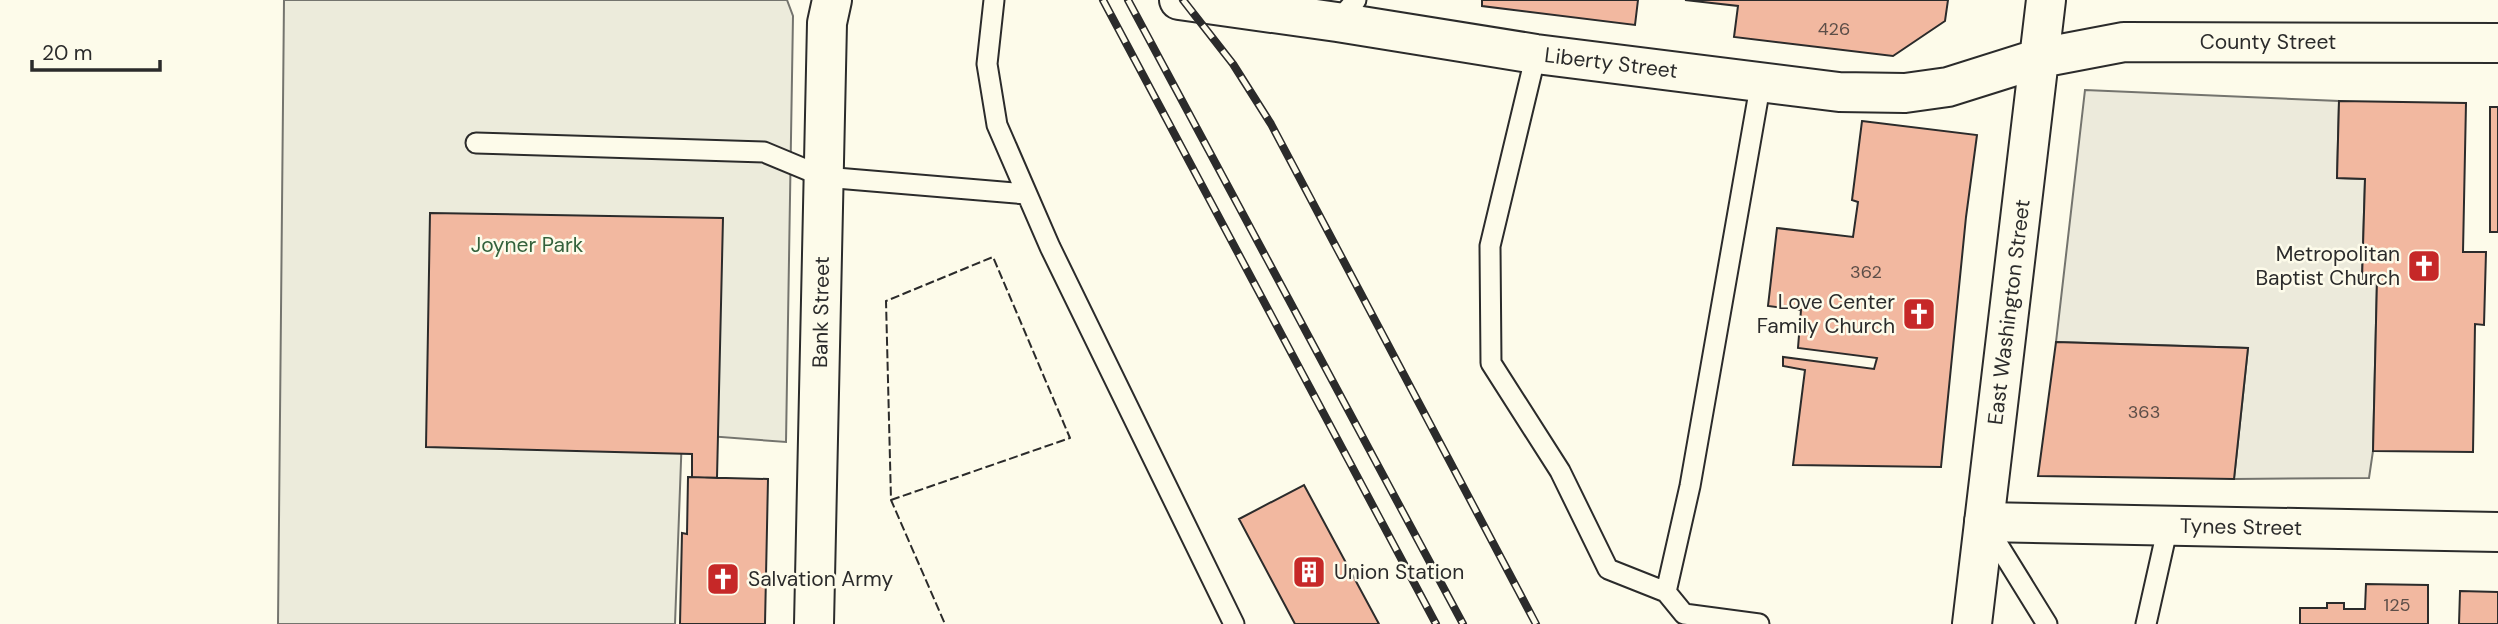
<svg xmlns="http://www.w3.org/2000/svg" width="2498" height="624" viewBox="0 0 2498 624" font-family="'DM Sans',sans-serif">
<style>
.green{fill:#ecebdb;stroke:#74746e;stroke-width:2}
.parking{fill:#eceadb;stroke:#74746e;stroke-width:2}
.building{fill:#f2b8a0;stroke:#2b2b2b;stroke-width:2}
.lines{fill:none;stroke-linecap:round;stroke-linejoin:round}
.lane-casing{stroke:#2b2b2b;stroke-width:23}
.street-casing{stroke:#2b2b2b;stroke-width:42}
.secondary-casing{stroke:#2b2b2b;stroke-width:42}
.lane{stroke:#fdfbea;stroke-width:19}
.street{stroke:#fdfbea;stroke-width:38}
.secondary{stroke:#fdfbea;stroke-width:38}
.rail-casing{stroke:#2b2b2b;stroke-width:8}
.rail{stroke:#fdfbea;stroke-width:5;stroke-dasharray:16;stroke-linecap:butt}
.fence{stroke:#2b2b2b;stroke-width:2;stroke-dasharray:9 3.5;stroke-linecap:butt}
.labels{text-anchor:middle;dominant-baseline:central;stroke-width:5;stroke-linejoin:round;paint-order:stroke}
.number-label{font-size:18px;fill:#5d4e48}
.street-label{font-size:21px;fill:#2b2b2b;stroke:#fdfbea}
.park-label{font-size:21px;fill:#34623c;stroke:#fdfbea}
.poi-label{font-size:21px;fill:#2b2b2b;stroke:#fdfbea;text-anchor:end}
</style>
<rect width="100%" height="100%" fill="#fdfbea"/>
<path class="green" d="M 284,0 L 787,0 L 793,16 L 786,442 L 682,434 L 675,624 L 278,624 Z"/>
<path class="parking" d="M 2085,90 L 2339,101 L 2337,178 L 2365,179 L 2362,278 L 2377,279 L 2373,451 L 2369,478 L 2234,479 L 2248,348 L 2056,342 Z"/>
<path class="building" d="M 1482,0 L 1638,0 L 1635,25 L 1482,6 Z
M 1685,0 L 1948,0 L 1945,21 L 1893,56 L 1734,37 L 1738,6 Z
M 2339,101 L 2466,103 L 2463,252 L 2486,252 L 2484,325 L 2475,324 L 2473,452 L 2373,451 L 2377,279 L 2362,279 L 2365,179 L 2337,178 Z
M 2490,107 L 2498,107 L 2498,232 L 2490,232 Z
M 1862,121 L 1977,135 L 1966,217 L 1941,467 L 1793,465 L 1805,370 L 1783,366 L 1783,357 L 1874,369 L 1877,358 L 1798,348 L 1801,310 L 1768,306 L 1777,228 L 1853,237 L 1858,202 L 1852,200 Z
M 430,213 L 723,218 L 717,478 L 692,477 L 692,454 L 426,447 Z
M 2056,342 L 2248,348 L 2234,479 L 2038,476 Z
M 688,477 L 768,479 L 765,624 L 680,624 L 682,533 L 687,534 Z
M 1304,485 L 1379,624 L 1295,624 L 1239,519 Z
M 2366,584 L 2428,585 L 2428,624 L 2300,624 L 2300,608 L 2327,608 L 2327,603 L 2344,603 L 2344,609 L 2365,609 Z
M 2460,591 L 2498,592 L 2498,624 L 2459,624 Z"/>
<g class="lines">
<defs>
<path id="lane" d="M 994,0 L 987,64 L 997,125 L 1050,247 L 1234,624
M 1337,22 L 1356,0
M 1536,54 L 1490,246 L 1491,363 L 1560,471 L 1608,569 L 1666,592 L 1684,614 L 1759,624
M 476,143 L 764,152 L 824,177 L 1026,194
M 1987,527 L 2047,624
M 1666,592 L 1690,486 L 1761,81
M 2146,624 L 2168,526"/>
<path id="street" d="M 1984,522 L 2498,532
M 814,624 L 827,23 L 832,0"/>
<path id="secondary" d="M 1179,0 L 1337,22 L 1536,54 L 1839,92 L 1905,93 L 1948,87 L 2040,58 L 2124,42 L 2498,43
M 1972,624 L 2046,0"/>
</defs>
<use href="#lane" class="lane-casing"/>
<use href="#street" class="street-casing"/>
<use href="#secondary" class="secondary-casing"/>
<use href="#lane" class="lane"/>
<use href="#street" class="street"/>
<use href="#secondary" class="secondary"/>
<defs>
<path id="rail" d="M 1103,0 L 1436,624
M 1128,0 L 1463,624
M 1183,0 L 1233,64 L 1271,124 L 1536,624"/>
</defs>
<use href="#rail" class="rail-casing"/>
<use href="#rail" class="rail"/>
<path class="fence" d="M 891,500 L 1070,438 L 993,257 L 886,301 L 891,500 L 945,624"/>
</g>
<defs>
<symbol id="church-square" viewBox="-11 -11 22 22"><rect x="-9" y="-9" width="18" height="18" rx="4" fill="#c62828" stroke="#fdfbea"/><path d="M-1.2-6h2.4v3.5h3.3v2.4h-3.3V6h-2.4V-.1h-3.3v-2.4h3.3Z" fill="#fff"/></symbol>
<symbol id="building-square" viewBox="-11 -11 22 22"><rect x="-9" y="-9" width="18" height="18" rx="4" fill="#c62828" stroke="#fdfbea"/><path d="M-4-6H4V6H1V3H-1V6H-4ZM-2.5-4.3h1.7v1.8h-1.7ZM.8-4.3h1.7v1.8H.8ZM-2.5-1h1.7V.8h-1.7ZM.8-1h1.7V.8H.8Z" fill="#fff"/></symbol>
</defs>
<g fill-rule="evenodd">
<use href="#church-square" x="2405" y="247" width="38" height="38"/>
<use href="#church-square" x="1900" y="295" width="38" height="38"/>
<use href="#building-square" x="1290" y="553" width="38" height="38"/>
<use href="#church-square" x="704" y="560" width="38" height="38"/>
</g>
<g class="labels">
<g class="number-label">
<text x="1834" y="29">426</text>
<text x="1866" y="272">362</text>
<text x="2144" y="412">363</text>
<text x="2397" y="605">125</text>
</g>
<g class="street-label">
<text x="2268" y="42">County Street</text>
<text transform="translate(1611 63) rotate(7)">Liberty Street</text>
<text transform="translate(821 312) rotate(-89)">Bank Street</text>
<text transform="translate(2009 312) rotate(-83)">East Washington Street</text>
<text transform="translate(2241 527) rotate(1)">Tynes Street</text>
</g>
<g class="park-label">
<text x="527" y="245">Joyner Park</text>
</g>
<g class="poi-label">
<text x="2400" y="254">Metropolitan<tspan x="2400" dy="24">Baptist Church</tspan></text>
<text x="1895" y="302">Love Center<tspan x="1895" dy="24">Family Church</tspan></text>
<text x="1334" y="572" text-anchor="start">Union Station</text>
<text x="748" y="579" text-anchor="start">Salvation Army</text>
</g>
</g>
<path d="M32 60v10h128v-10" fill="none" stroke="#2b2b2b" stroke-width="3.5"/>
<text x="42" y="60" font-size="21" fill="#2b2b2b" stroke="#fdfbea" stroke-width="5" paint-order="stroke">20 m</text>
</svg>
